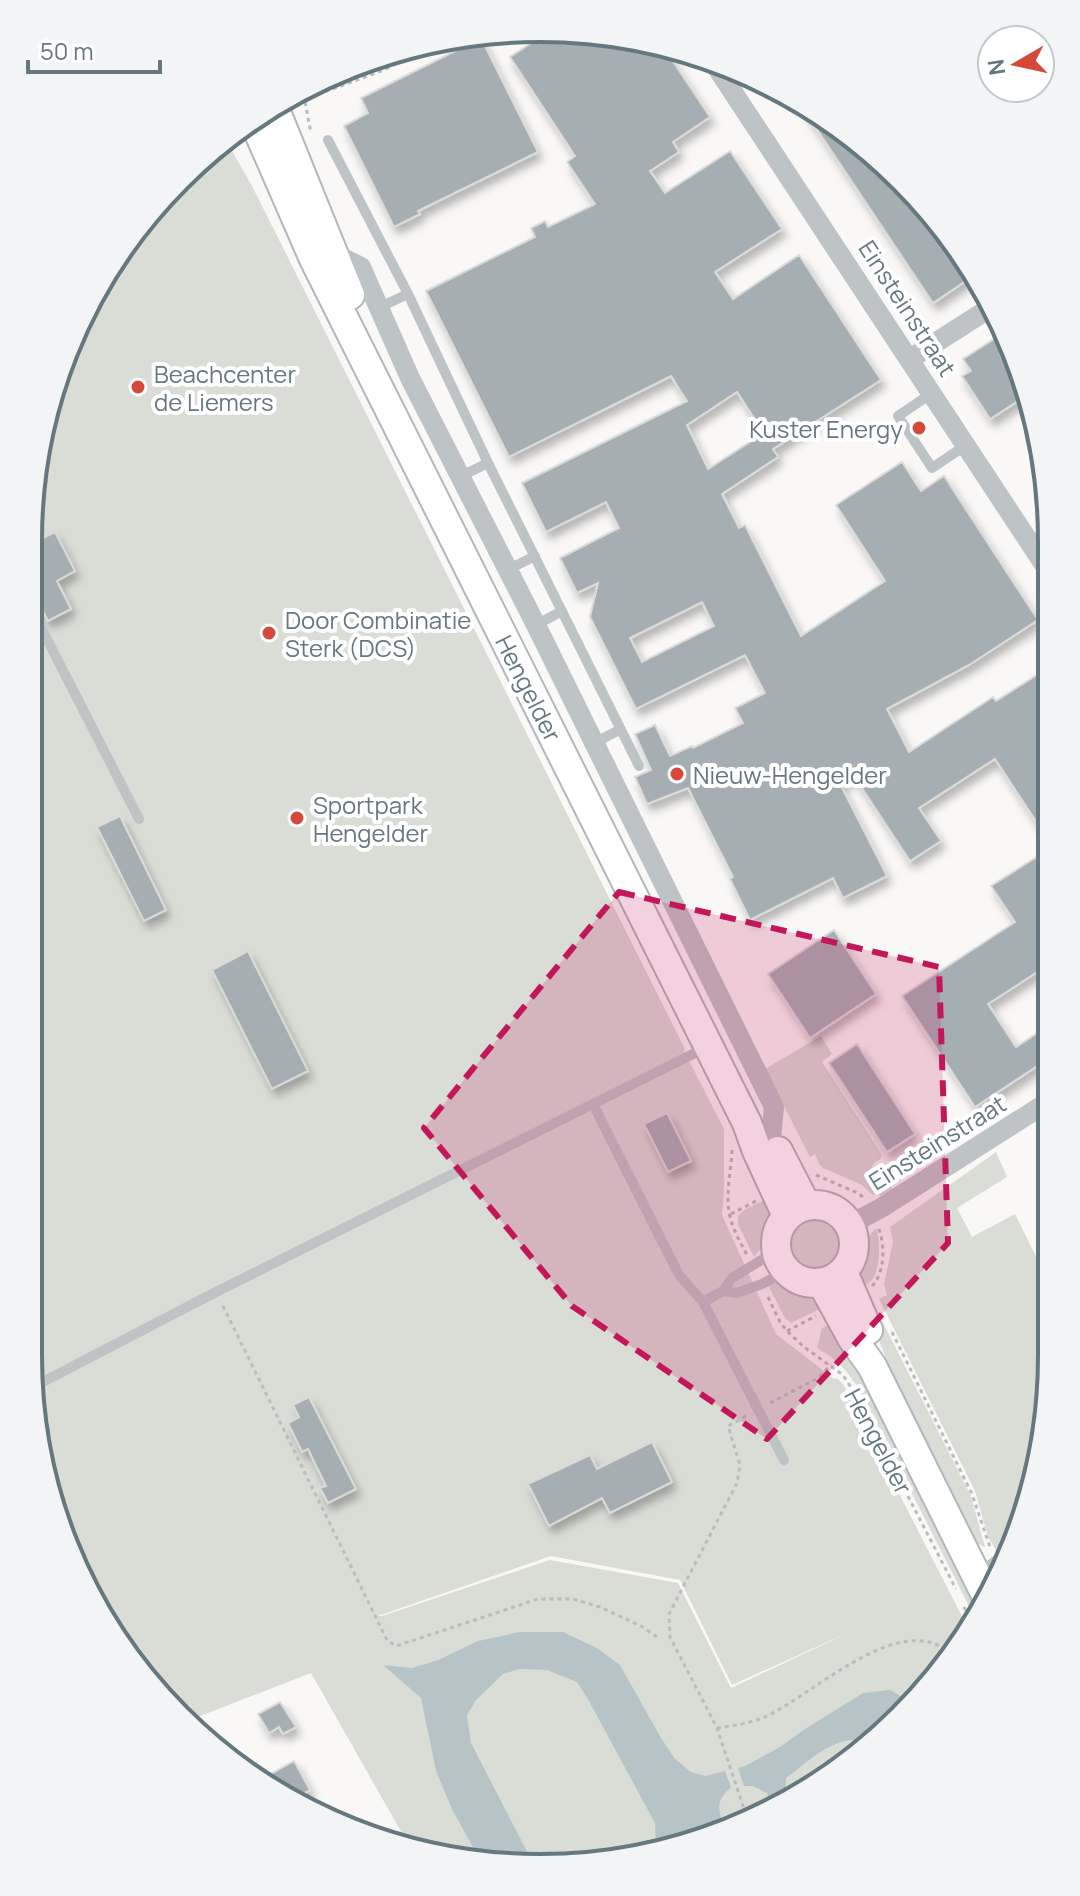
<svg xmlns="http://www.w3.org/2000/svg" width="1080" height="1896" viewBox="0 0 1080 1896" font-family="Manrope,sans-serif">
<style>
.green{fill:#daddd6;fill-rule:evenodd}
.water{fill:#b7c4c7}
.building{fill:#a5afb3;stroke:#dbdad9;stroke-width:2;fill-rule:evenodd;filter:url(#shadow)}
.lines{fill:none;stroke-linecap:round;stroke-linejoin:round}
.secondary-casing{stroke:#b1b8bb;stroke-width:32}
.path{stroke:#b9bdbf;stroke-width:3;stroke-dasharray:4 4;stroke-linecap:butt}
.service{stroke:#bec4c6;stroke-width:10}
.minor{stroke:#bec4c6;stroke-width:20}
.secondary{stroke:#fff;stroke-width:28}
.marked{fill:#c2185b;fill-opacity:0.2;stroke:#c2185b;stroke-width:6;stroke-dasharray:16 10;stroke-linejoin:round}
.poi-dot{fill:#d5493a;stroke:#fff;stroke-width:3}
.labels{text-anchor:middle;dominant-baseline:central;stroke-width:8;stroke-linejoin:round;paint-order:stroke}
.street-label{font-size:24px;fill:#66787f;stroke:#fff}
.poi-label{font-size:24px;fill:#66787f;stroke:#fff;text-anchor:start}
.rim{fill:none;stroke:#66787f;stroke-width:4}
</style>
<defs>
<filter id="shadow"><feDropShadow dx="4" dy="7" stdDeviation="4" flood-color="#0004"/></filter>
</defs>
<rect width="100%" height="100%" fill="#f9f8f7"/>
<path class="green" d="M 224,146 L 232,151 L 251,184 L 685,1049 L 684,1051 L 724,1129 L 724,1192 L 722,1215 L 776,1334 L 833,1378 L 838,1379 L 843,1384 L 970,1632 L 966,1640 L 852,1762 L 705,1841 L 540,1868 L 412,1851 L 311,1673 L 190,1720 L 134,1667 L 55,1520 L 28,1356 L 29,506 L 55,375 L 114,256 ZM 551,1556 L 680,1580 L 732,1685 L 852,1631 L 731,1688 L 678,1583 L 550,1560 L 382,1616 L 378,1616 Z
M 821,1036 L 832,1054 L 822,1062 L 882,1155 L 880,1160 L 875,1162 L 867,1174 L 876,1188 L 889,1180 L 892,1189 L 880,1197 L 878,1193 L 873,1195 L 862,1185 L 823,1168 L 819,1164 L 815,1154 L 810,1157 L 765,1069 Z
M 996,1152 L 1007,1177 L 957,1208 L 972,1237 L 1015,1214 L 1051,1287 L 1051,1390 L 1025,1520 L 1009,1553 L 999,1555 L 988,1537 L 975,1491 L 879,1299 L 887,1295 L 884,1284 L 893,1242 L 890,1227 Z
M 773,1196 L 773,1218 L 765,1243 L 754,1257 L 738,1224 L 738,1216 L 744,1210 Z
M790 1243a25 25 0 1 1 50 0a25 25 0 1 1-50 0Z
M 876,1228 C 881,1242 881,1273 869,1283 C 866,1286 861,1288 857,1290 C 854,1269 860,1244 876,1228 Z
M 777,1283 L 814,1293 L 828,1305 L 791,1323 L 785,1318 L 768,1285 Z
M 873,1303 L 971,1496 L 985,1547 L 978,1544 L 891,1370 L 865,1307 Z
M 837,1321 L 949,1530 L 980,1612 L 976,1620 L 861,1393 C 848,1371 839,1361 817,1348 L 822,1328 Z"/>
<path class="water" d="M 520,1632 L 563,1632 L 597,1648 L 620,1665 L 661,1738 L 675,1759 L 691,1772 L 705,1776 L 725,1771 L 731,1787 C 711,1806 723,1809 722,1832 L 705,1841 L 656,1849 L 655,1823 L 589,1701 L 577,1682 L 547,1670 L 519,1669 L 503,1674 L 476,1700 L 467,1715 L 471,1743 L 535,1867 L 480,1860 L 452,1809 L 436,1771 L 421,1698 L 383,1665 L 412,1668 L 438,1660 L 478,1641 Z
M 890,1690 L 909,1701 L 870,1743 C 839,1730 809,1761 786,1778 L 785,1798 L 770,1806 L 767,1793 L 753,1786 L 744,1786 L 738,1768 L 745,1766 L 780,1747 L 805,1729 L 863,1693 Z"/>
<path class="building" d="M 481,38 L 538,152 L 418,211 L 420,214 L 394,227 L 344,126 L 368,113 L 361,98 Z
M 539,38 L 639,38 L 664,48 L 710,117 L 673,142 L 679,152 L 650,171 L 665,193 L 730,151 L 782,229 L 715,272 L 733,299 L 799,255 L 881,380 L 773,449 L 778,457 L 722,494 L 739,528 L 745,525 L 801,636 L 885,581 L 836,505 L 902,462 L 921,491 L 944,476 L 1038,620 L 969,665 L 887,709 L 909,752 L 993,697 L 996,701 L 1051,666 L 1051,844 L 995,759 L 919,808 L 941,841 L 910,861 L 854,776 L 840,784 L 887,876 L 843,898 L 833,878 L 750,920 L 730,879 L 733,877 L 688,788 L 647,804 L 635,777 L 651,770 L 635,734 L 655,725 L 670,756 L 692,746 L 693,748 L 743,723 L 735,708 L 765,693 L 745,655 L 636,709 L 590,617 L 598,583 L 577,593 L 560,558 L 619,528 L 606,502 L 546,532 L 522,483 L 687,401 L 671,376 L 509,457 L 426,291 L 535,237 L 531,228 L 545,221 L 548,227 L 595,204 L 567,162 L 575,156 L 510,57 ZM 737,392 L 764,433 L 708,469 L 687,425 ZM 702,602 L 714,626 L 642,662 L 630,638 Z
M 800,104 L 824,114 L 902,178 L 976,274 L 933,303 Z
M 1005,332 L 1025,376 L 1029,394 L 990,419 L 962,376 L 971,371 L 963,359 Z
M 55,532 L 75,571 L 57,581 L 71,609 L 48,621 L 29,583 L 29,558 L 41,552 L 35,542 Z
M 120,816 L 166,910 L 144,921 L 97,827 Z
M 1051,848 L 1051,963 L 988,1004 L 1016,1047 L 1051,1024 L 1051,1057 L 975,1107 L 902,996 L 1015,922 L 991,886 Z
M 834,930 L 876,994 L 810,1038 L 768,974 Z
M 248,951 L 308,1071 L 272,1089 L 212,970 Z
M 857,1044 L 915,1134 L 887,1152 L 829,1063 Z
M 667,1113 L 691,1161 L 668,1172 L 644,1124 Z
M 309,1397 L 356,1489 L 328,1503 L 320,1488 L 326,1486 L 308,1449 L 302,1452 L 288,1423 L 299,1417 L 293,1405 Z
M 652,1442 L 672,1482 L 610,1513 L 602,1498 L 549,1526 L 528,1484 L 590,1455 L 597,1469 Z
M 280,1702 L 296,1727 L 283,1734 L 279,1727 L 269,1733 L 258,1714 Z
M 294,1761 L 310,1790 L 294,1799 L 281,1793 L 271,1774 Z"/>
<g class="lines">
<defs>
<path id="secondary" d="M 274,107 L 350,295
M 252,117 L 314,259 L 747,1123 L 757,1151 L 787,1216
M 778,1151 L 806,1205
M776 1244a39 39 0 1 1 78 0a39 39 0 1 1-78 0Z
M 843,1272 L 868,1330
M 822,1283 L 852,1338 L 872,1366 L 987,1597"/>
</defs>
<use href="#secondary" class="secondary-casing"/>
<path class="path" d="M 305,102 L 311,133
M 297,106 L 316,95 L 384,70 L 447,38
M 732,1150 C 731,1174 724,1197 731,1220 C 734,1232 741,1243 747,1255
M 816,1175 L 860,1194 L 863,1198
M 731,1214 L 756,1201
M 872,1286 C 885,1273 885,1246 879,1229
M 768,1297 L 780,1322 L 787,1331 L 804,1347 L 843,1375 L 854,1392 L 956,1589
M 223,1306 L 387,1640 L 396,1646 L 538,1599 L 573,1599 L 600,1607 L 641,1626 L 657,1637
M 787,1331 L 816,1316
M 892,1332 L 972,1494 L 990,1547
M 770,1403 L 818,1378 L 831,1365
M 746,1416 L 728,1426 L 740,1465 L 737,1483 L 669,1614 L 670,1637 L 717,1728 L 747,1818
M 964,1607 L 973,1625
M 717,1728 C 731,1726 746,1724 760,1719 C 809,1700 901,1605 952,1655"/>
<path class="service" d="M 328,140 L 408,294 L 488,463 L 639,766
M 380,307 L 408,294
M 932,393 L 898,416 L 932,468 L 966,445
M 459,477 L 488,463
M 507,570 L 535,556
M 29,604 L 139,819
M 536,625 L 562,611
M 594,743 L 621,729
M 593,1104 L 679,1275 L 703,1302 L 784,1460
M 723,1291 L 737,1293 L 762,1284 L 786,1271
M 703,1302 L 723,1291 L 732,1278 L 776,1251
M 33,1387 L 216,1292 L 693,1054"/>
<path class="minor" d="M 719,71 L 1051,575
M 333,253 L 361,267 L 410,378 L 536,625 L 774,1107 L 771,1139
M 910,359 L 993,306
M 849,1225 L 881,1208 L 1051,1100
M 979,1579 L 1005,1560"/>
<use href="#secondary" class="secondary"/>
</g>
<path class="marked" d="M 619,892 L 939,967 L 948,1243 L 767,1439 L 572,1306 L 424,1128 Z"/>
<g class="poi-dot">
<circle cx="138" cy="387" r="8"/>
<circle cx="919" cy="428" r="8"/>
<circle cx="269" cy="633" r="8"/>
<circle cx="677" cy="774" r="8"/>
<circle cx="297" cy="818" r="8"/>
</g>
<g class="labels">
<g class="street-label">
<text transform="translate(908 308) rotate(57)">Einsteinstraat</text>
<text transform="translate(529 688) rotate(63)">Hengelder</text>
<text transform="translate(937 1142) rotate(-32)">Einsteinstraat</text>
<text transform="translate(879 1441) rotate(62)">Hengelder</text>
</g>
<g class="poi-label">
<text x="154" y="373">Beachcenter<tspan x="154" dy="28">de Liemers</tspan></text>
<text x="903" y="428" text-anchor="end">Kuster Energy</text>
<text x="285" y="619">Door Combinatie<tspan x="285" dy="28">Sterk (DCS)</tspan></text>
<text x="693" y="774">Nieuw-Hengelder</text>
<text x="313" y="804">Sportpark<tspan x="313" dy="28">Hengelder</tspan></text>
</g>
</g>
<path d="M0 0H1080V1896H0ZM540 42H540A498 498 0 0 1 1038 540V1356A498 498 0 0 1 540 1854H540A498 498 0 0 1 42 1356V540A498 498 0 0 1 540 42Z" fill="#f3f4f5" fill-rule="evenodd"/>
<path class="rim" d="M540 42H540A498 498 0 0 1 1038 540V1356A498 498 0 0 1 540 1854H540A498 498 0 0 1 42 1356V540A498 498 0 0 1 540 42Z"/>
<g transform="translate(1016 64) rotate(261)"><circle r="38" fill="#ffffff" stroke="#c2c9cc" stroke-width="2"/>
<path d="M0-6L14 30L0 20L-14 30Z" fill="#d5493a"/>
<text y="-12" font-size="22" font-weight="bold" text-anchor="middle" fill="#66787f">N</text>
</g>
<path d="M28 60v12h132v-12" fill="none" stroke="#66787f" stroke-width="4"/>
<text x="40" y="60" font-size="24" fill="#66787f" stroke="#ffffff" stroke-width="6" paint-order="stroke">50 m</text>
</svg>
